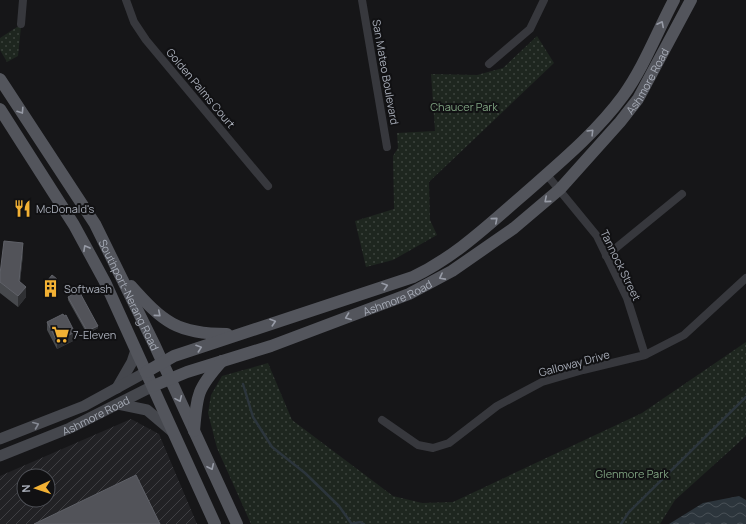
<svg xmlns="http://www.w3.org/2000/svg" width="746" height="524" viewBox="0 0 746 524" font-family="Manrope,sans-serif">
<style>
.industrial{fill:url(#industrial-furrows);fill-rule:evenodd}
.park{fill:url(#park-dots)}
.water{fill:url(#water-waves)}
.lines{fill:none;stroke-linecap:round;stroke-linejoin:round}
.stream{stroke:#2c353c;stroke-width:2.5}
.minor{stroke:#37383d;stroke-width:8}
.secondary{stroke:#45474d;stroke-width:11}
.primary{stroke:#53555c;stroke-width:12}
.wall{fill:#47494d}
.shaded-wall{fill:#2f3033}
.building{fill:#525359;stroke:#5f6168}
.oneway{stroke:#979ba6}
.oneway2{stroke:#858993}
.labels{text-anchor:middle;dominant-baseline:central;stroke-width:4;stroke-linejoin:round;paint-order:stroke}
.street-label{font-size:11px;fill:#a8adb8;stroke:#111113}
.park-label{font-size:11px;fill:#7fa381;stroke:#111113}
.poi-label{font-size:11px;fill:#a8adb8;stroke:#111113;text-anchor:start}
</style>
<defs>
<pattern id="industrial-furrows" width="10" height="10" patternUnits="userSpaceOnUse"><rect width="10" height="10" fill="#222225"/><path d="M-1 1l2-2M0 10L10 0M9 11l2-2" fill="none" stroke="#3f3f43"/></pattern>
<pattern id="park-dots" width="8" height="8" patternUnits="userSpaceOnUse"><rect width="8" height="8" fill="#1e261f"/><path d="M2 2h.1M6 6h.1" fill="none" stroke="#3c433d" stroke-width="1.8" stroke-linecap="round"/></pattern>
<pattern id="water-waves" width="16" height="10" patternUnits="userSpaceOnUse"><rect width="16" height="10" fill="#2c353c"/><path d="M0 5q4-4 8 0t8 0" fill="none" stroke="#485056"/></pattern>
</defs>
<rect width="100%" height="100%" fill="#161618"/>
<path class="industrial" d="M 131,419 L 159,434 L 197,524 L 0,524 L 0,476 ZM 24,476 L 48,476 L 48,500 L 24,500 Z"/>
<path class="park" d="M 17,27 L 21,27 L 18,56 L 7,62 L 0,50 L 0,38 Z
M 537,36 L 554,63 L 429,182 L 430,220 L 437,235 L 393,260 L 366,267 L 355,221 L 394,209 L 393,156 L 398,148 L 397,133 L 435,131 L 431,74 L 477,75 L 503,68 Z
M 746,342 L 746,436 L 675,500 L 660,524 L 251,524 L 217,448 L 208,413 L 211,395 L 222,376 L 268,363 L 292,420 L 393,496 L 422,503 L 453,502 L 642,413 Z"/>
<path class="water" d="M 739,496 L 746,500 L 746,524 L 669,524 L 703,503 Z"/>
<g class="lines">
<path class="stream" d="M 243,384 L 253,417 L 272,447 L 305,473 L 339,506 L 351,523
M 351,524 L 360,522 L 364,524
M 621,524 L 629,512 L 746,397"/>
<path class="minor" d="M 126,0 L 134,22 L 146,40 L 268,186
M 362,0 L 387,147
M 21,24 L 23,0
M 489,64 L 530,29 L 544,0
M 547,175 L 597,236 L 627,298 L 645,355
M 606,256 L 682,194
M 382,420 L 418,445 L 433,448 L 449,443 L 497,406 L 542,382 L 583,370 L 645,355 L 684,335 L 746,278"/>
<g class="secondary">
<path d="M 117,388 L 132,362 L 136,350"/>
<path d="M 118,404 L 147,410 L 173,432"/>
<path d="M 0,439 L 84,406 L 146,372"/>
<path id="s1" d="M 0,456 L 70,428 L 153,386"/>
</g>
<g class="primary">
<path id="s2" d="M 0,79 L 95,224 L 155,346 L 237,524"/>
<path d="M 0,109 L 74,225 L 105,282 L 215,524"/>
<path d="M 131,286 C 163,322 177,334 227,334"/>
<path d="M 146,372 L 174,356 L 413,277 C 455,257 487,226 522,196 C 557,165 595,134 623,96 C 644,67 657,32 674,0"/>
<path id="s3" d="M 153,386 L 187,372 L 271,346 L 409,294 L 452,271 L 514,228 L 560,189 L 620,122 L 638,99 L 691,0"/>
<path d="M 194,431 C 197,394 197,389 222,361"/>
</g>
</g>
<path class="wall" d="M 23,254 L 20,282 L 26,297 L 18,307 L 0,293 L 0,274 Z
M 57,284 L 50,295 L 44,291 L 44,285 Z
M 68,297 L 98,328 L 87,334 L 68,300 Z
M 47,322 L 73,337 L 73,341 L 57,349 L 47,330 Z"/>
<path class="shaded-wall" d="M 23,243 L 23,254 L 19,292 L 19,281 Z
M 57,279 L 57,284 L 50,295 L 50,289 Z
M 26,287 L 26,297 L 18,307 L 18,296 Z
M 98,326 L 98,328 L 87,334 L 87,331 Z
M 73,329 L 73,341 L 57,349 L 57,341 Z"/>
<path class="building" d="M 4,241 L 23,243 L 19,281 L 26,287 L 18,296 L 0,282 L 0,274 Z
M 52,275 L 57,279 L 50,289 L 44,285 Z
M 79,291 L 98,326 L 87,331 L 68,297 Z
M 63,314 L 64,316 L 66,315 L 73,329 L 72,330 L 73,333 L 57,341 L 47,322 Z
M 136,475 L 160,524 L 34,524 Z"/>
<defs><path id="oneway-chevron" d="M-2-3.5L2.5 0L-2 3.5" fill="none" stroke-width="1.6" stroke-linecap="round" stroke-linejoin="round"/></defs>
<g class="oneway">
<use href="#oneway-chevron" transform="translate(661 24) rotate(-63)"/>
<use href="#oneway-chevron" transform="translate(21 111) rotate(57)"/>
<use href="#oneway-chevron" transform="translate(591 132) rotate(-45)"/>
<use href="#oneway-chevron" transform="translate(547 200) rotate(139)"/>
<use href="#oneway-chevron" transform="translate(495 220) rotate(-41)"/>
<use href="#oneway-chevron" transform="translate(86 248) rotate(-119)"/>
<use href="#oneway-chevron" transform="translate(442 277) rotate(152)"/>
<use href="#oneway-chevron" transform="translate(385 286) rotate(-18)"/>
<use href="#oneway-chevron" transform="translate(158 314) rotate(40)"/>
<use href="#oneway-chevron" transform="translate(348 317) rotate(159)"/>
<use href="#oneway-chevron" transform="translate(273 322) rotate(-18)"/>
<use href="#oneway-chevron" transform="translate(199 348) rotate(-19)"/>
<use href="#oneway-chevron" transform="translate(179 399) rotate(66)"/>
<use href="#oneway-chevron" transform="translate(211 467) rotate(65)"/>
</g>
<use class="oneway2" href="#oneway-chevron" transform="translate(36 425) rotate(-22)"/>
<defs>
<symbol id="restaurant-bare" viewBox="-9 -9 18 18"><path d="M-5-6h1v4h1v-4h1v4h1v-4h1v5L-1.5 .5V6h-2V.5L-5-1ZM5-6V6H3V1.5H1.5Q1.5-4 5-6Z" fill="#f2b134" stroke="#111113" stroke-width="2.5" paint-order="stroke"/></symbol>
<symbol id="building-bare" viewBox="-9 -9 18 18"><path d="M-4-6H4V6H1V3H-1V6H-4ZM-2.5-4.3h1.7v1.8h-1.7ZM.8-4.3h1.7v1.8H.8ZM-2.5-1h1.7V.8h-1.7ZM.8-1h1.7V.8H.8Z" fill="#f2b134" stroke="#111113" stroke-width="2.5" paint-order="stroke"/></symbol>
<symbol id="supermarket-bare" viewBox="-9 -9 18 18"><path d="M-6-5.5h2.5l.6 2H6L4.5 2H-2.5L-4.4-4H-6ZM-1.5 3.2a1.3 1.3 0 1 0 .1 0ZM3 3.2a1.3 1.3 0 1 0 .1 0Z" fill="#f2b134" stroke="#111113" stroke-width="2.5" paint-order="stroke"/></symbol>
</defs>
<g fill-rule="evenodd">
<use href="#restaurant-bare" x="10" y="196" width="25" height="25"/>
<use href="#building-bare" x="38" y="276" width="25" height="25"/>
<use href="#supermarket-bare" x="48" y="322" width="25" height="25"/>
</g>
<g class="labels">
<g class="street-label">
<text transform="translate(386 72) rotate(80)">San Mateo Boulevard</text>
<text stroke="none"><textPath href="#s3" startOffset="596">Ashmore Road</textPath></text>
<text transform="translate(201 88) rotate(50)">Golden Palms Court</text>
<text transform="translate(621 265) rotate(64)">Tannock Street</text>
<text stroke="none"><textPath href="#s2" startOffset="252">Southport-Nerang Road</textPath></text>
<text stroke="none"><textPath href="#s3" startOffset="260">Ashmore Road</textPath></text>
<text transform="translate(574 363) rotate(-15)">Galloway Drive</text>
<text stroke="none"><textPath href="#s1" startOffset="104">Ashmore Road</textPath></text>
</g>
<g class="park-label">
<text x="464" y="106">Chaucer Park</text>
<text x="632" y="473">Glenmore Park</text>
</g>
<g class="poi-label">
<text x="36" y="208">McDonald's</text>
<text x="64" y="288">Softwash</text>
<text x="73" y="334">7-Eleven</text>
</g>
</g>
<g transform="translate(36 488) rotate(267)"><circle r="19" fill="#111113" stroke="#4d4f55"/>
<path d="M0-3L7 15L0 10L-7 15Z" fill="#f2b134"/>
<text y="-6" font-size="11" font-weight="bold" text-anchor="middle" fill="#a8adb8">N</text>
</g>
</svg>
